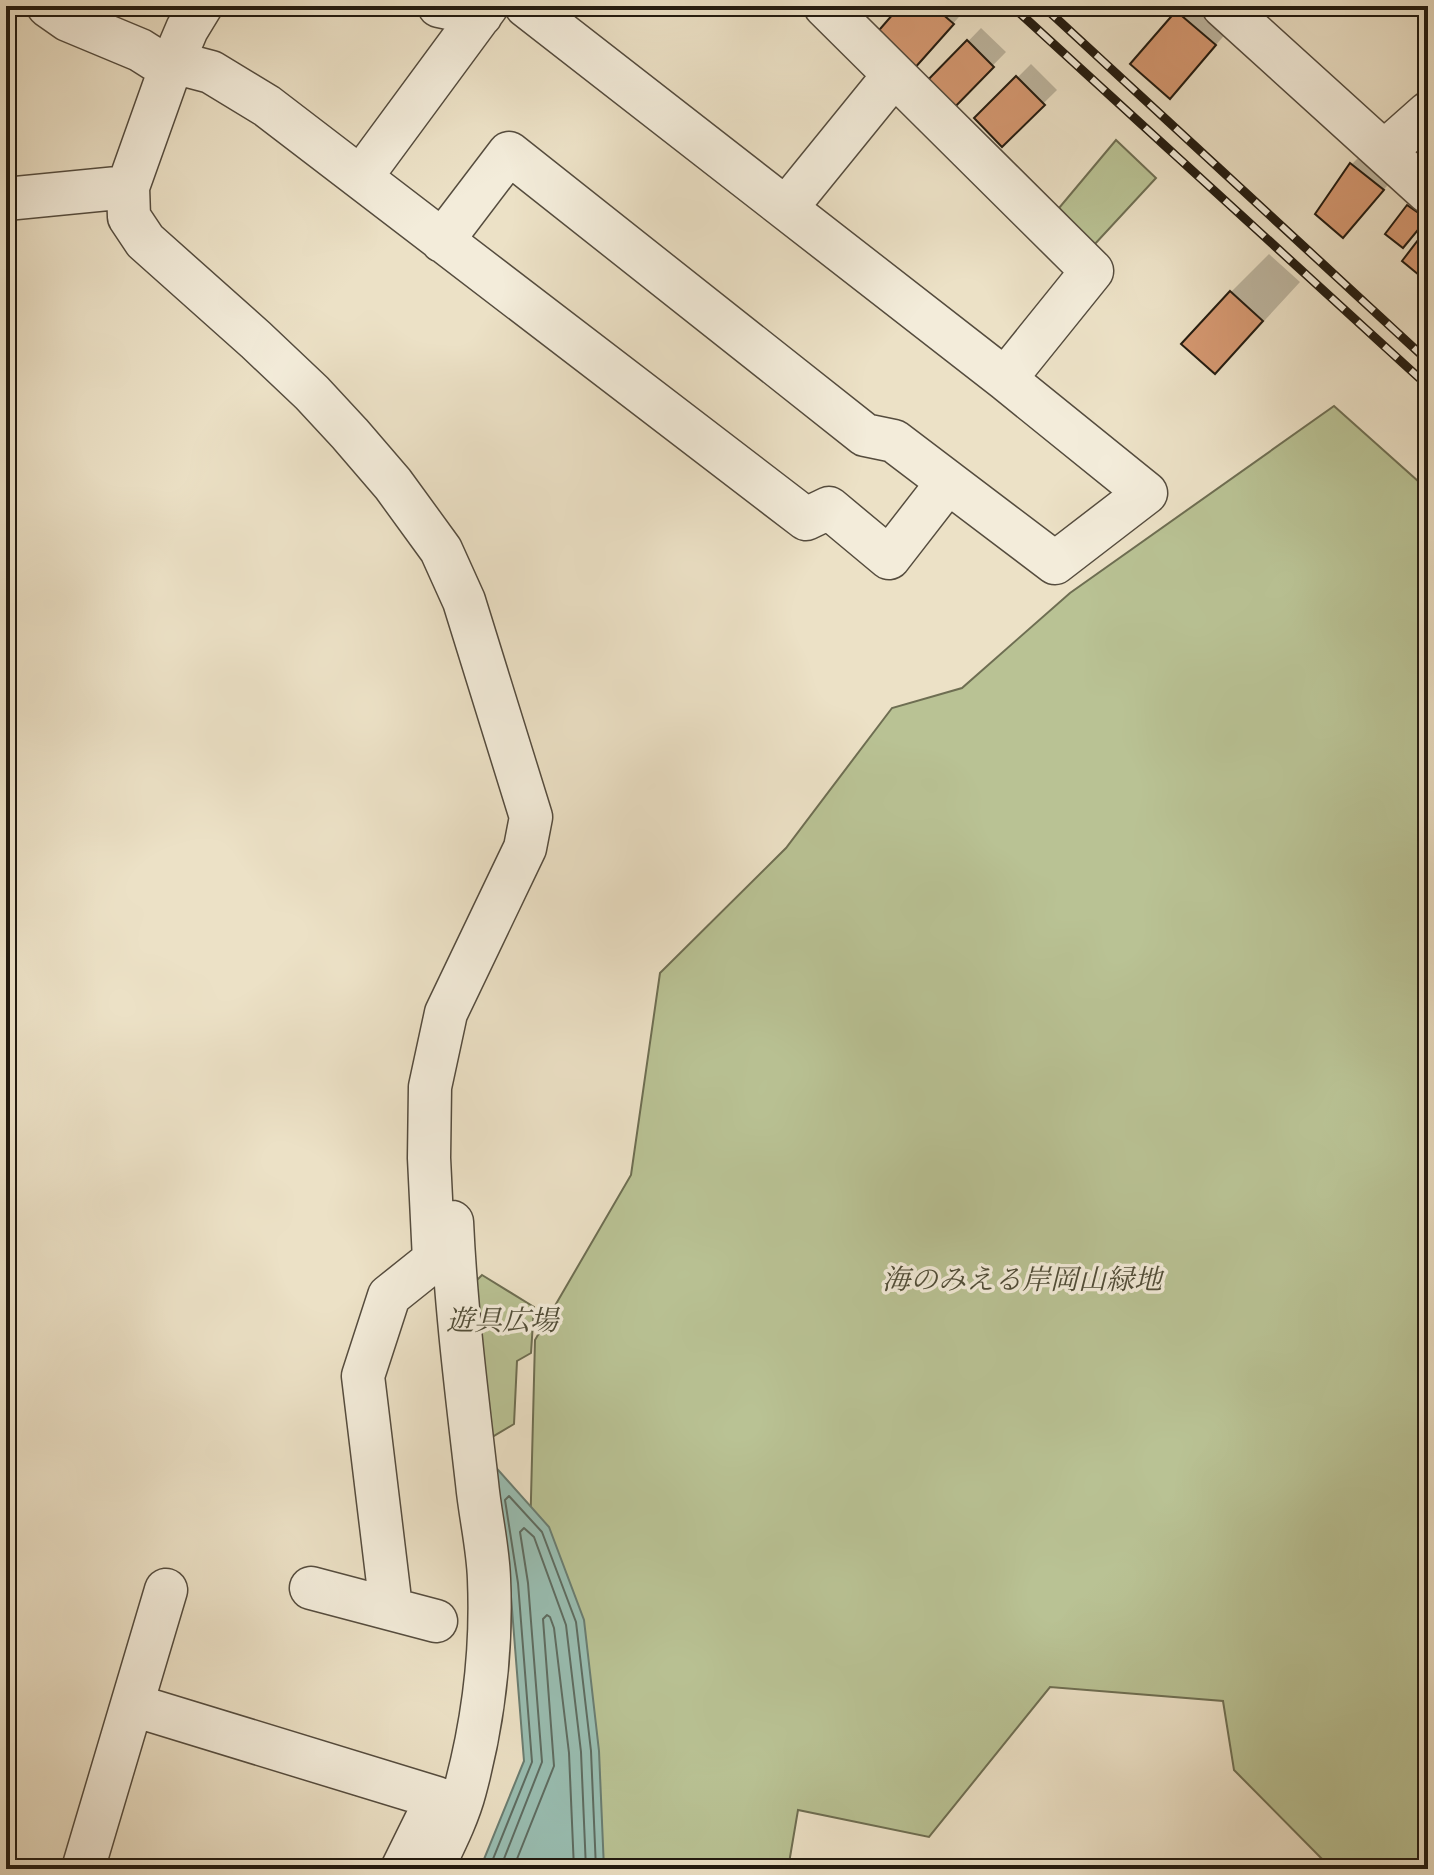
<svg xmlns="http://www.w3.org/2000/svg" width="1434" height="1875" viewBox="0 0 1434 1875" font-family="'Sorts Mill Goudy','Noto Serif JP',serif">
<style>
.green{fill:#b9c294;stroke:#6e6e52;stroke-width:2}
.water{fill:#99beb2;stroke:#6a7d71;stroke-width:2}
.shadow{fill:#0003}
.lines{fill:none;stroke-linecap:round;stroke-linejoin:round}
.shore{stroke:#5e6c61;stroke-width:2}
.building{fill:#d59871;stroke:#231b10;stroke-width:2}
.minor-casing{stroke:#554c3e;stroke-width:45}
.minor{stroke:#f3ecda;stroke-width:42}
.rail-casing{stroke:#231b10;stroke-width:9}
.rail{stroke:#f3ecda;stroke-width:6;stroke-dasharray:18;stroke-linecap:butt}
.labels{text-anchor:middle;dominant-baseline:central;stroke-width:7;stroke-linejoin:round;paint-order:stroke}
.park-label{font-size:28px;font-style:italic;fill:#504d38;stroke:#f3ecda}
</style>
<rect width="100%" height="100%" fill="#ece1c6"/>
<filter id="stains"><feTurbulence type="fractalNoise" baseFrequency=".0025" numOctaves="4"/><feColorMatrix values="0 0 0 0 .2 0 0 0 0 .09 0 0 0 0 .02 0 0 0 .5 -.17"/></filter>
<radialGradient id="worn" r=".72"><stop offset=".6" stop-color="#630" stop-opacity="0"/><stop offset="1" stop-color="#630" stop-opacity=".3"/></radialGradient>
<path class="green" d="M 1116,140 L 1156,178 L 1094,245 L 1059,208 Z
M 1334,406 L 1428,490 L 1428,1864 L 1324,1861 L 1234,1770 L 1223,1701 L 1050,1687 L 929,1837 L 798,1810 L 788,1869 L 503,1869 L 523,1814 L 535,1340 L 631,1175 L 660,973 L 786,848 L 892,708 L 962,688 L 1070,593 Z
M 482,1275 L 534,1307 L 531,1353 L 517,1361 L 514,1424 L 487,1440 L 468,1289 Z"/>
<path class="water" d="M 491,1462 L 549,1527 L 584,1620 L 599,1751 L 604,1869 L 480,1869 L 524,1761 L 510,1584 Z"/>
<path class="shadow" d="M 855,6 L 871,6 L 863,14 Z
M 902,6 L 962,6 L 966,9 L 926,54 Z
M 1184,6 L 1199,6 L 1228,31 L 1183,83 L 1177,13 Z
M 981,28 L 1006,52 L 948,111 L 924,87 Z
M 1031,64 L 1057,90 L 1002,144 L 977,118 Z
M 1365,151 L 1396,175 L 1357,222 L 1352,164 Z
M 1415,200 L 1428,209 L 1428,216 L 1409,239 L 1388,234 Z
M 1269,254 L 1300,282 L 1253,333 L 1215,372 L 1231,292 Z"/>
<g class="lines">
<path class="shore" d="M 489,1869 L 532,1762 L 518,1583 L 505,1500 L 509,1496 L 542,1532 L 576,1622 L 591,1751 L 596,1869
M 500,1869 L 542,1762 L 528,1583 L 520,1532 L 524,1528 L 534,1537 L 566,1625 L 581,1752 L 586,1869
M 513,1869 L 554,1766 L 543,1619 L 547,1615 L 550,1617 L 554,1628 L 569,1753 L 574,1869"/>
</g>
<path class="building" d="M 900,6 L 933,6 L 954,24 L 913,70 L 874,36 Z
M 1176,11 L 1216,45 L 1170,99 L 1130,64 Z
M 967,40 L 994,67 L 948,114 L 921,87 Z
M 1016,76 L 1045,105 L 1002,147 L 974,118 Z
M 1350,163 L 1384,190 L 1343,238 L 1315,214 Z
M 1407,205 L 1427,219 L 1403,248 L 1385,234 Z
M 1428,227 L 1428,277 L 1425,280 L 1402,261 Z
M 1230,291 L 1263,321 L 1215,374 L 1181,344 Z"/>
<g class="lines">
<defs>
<path id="minor" d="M 48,6 L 68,20 L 140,50 L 170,69
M 201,6 L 187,29 L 170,69 L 128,187 L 129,217 L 145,241 L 256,340 L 312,393 L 350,434 L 393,484 L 441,550 L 464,601 L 531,817 L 525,848 L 446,1013 L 430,1087 L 429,1158 L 434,1260 L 389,1296 L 363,1376 L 391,1608
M 439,6 L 481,15
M 526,6 L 1005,379 L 1092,271 L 825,6
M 1223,6 L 1428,192
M 173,62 L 211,72 L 267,106 L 806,519 L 829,508 L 889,558 L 948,482 L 1055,563 L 1146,493 L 1005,379
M 1384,152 L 1428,113
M 361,177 L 487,6
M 6,199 L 128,187
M 786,208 L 894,75
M 442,241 L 509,153 L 865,435 L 894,441 L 948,482
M 311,1588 L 436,1621
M 133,1705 L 437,1798 L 402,1869
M 83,1869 L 166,1590
M 432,1869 C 444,1844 458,1817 465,1790 C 483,1723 492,1649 489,1579 C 488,1547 480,1515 477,1483 C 467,1396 456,1309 452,1222"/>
</defs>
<use href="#minor" class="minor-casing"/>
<use href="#minor" class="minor"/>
<defs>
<path id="rail" d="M 1012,6 L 1428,386
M 1043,6 L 1428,361"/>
</defs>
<use href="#rail" class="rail-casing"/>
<use href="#rail" class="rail"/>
</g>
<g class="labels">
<g class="park-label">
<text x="1022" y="1282">海のみえる岸岡山緑地</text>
<text x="502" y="1323">遊具広場</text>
</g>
</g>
<rect width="1434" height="1875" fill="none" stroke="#ece1c6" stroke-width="32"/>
<rect x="8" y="8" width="1418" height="1859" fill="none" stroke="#231b10" stroke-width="4"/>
<rect x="16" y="16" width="1402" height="1843" fill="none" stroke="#231b10" stroke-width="2"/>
<rect width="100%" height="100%" filter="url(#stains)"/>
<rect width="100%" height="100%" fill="url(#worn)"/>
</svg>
